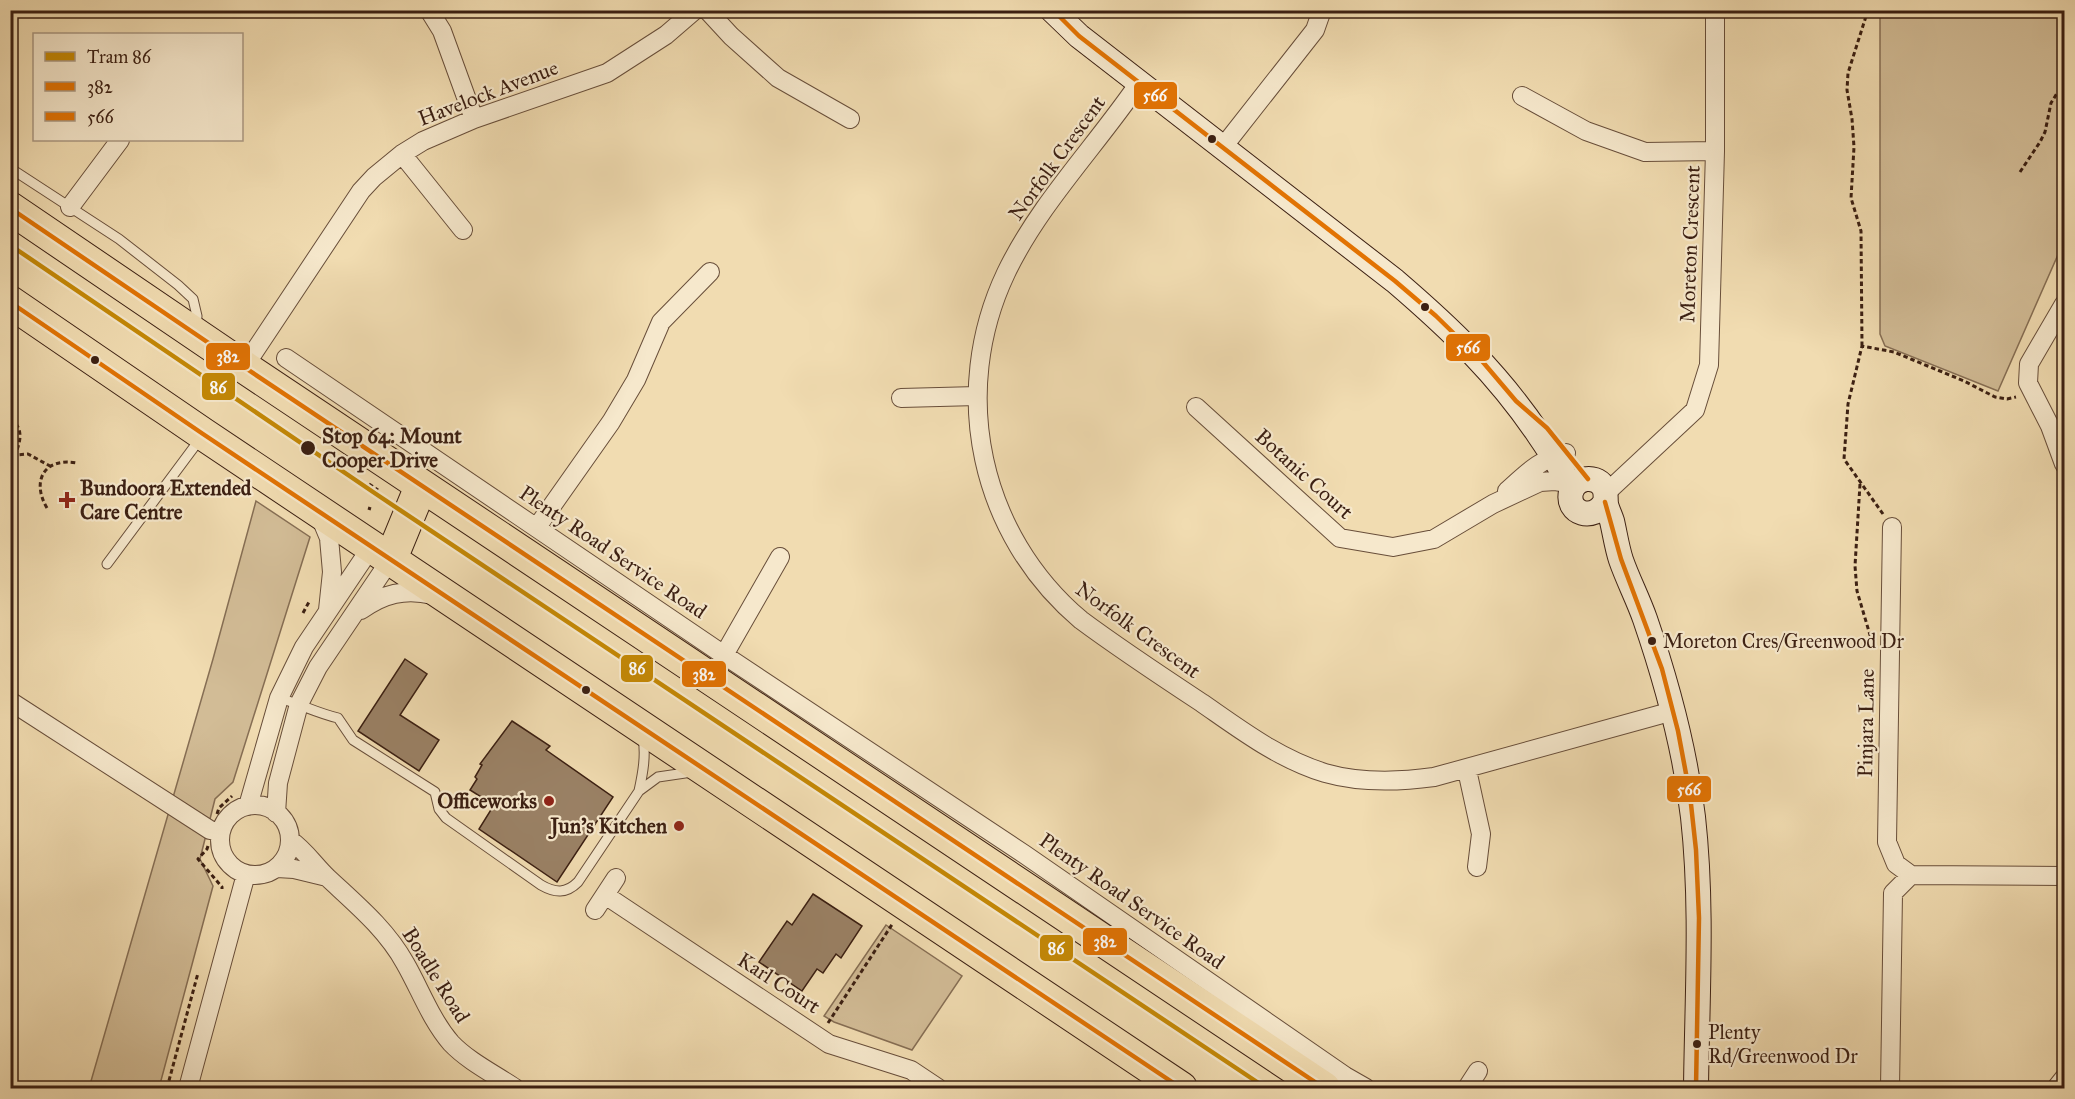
<svg xmlns="http://www.w3.org/2000/svg" width="2075" height="1099" viewBox="0 0 2075 1099" font-family="'IM FELL Great Primer',serif">
<style>
.green{fill:#d2bc96;stroke:#866e54;stroke-width:1.5}
.building{fill:#9a8165;stroke:#3b1f12;stroke-width:1.5}
.lines{fill:none;stroke-linecap:round;stroke-linejoin:round}
.lane-casing{stroke:#684e3a;stroke-width:11}
.street-casing{stroke:#684e3a;stroke-width:20}
.secondary-casing{stroke:#3b1f12;stroke-width:26}
.highway-casing{stroke:#3b1f12;stroke-width:34}
.path{stroke:#3b1f12;stroke-width:3;stroke-dasharray:4.5 3;stroke-linecap:butt}
.lane{stroke:#f6e8cc;stroke-width:9}
.street{stroke:#f6e8cc;stroke-width:18}
.secondary{stroke:#f6e8cc;stroke-width:24}
.highway{stroke:#f1dcb1;stroke-width:32}
.bus-1-casing{stroke:#f6e8cc;stroke-width:9}
.bus-2-casing{stroke:#f6e8cc;stroke-width:9}
.bus-1{stroke:#e27303;stroke-width:4.5}
.bus-2{stroke:#e27303;stroke-width:4.5}
.tram-1-casing{stroke:#f6e8cc;stroke-width:9}
.tram-1{stroke:#c48805;stroke-width:4.5}
.bus-dot{fill:#3b1f12;stroke:#f6e8cc;stroke-width:2}
.poi-dot{fill:#8f2418;stroke:#f6e8cc;stroke-width:2}
.labels{text-anchor:middle;dominant-baseline:central;stroke-width:4.5;stroke-linejoin:round;paint-order:stroke}
.bus-label{font-size:20px;fill:#3b1f12;stroke:#f6e8cc;text-anchor:start}
.street-label{font-size:21px;fill:#3b1f12;stroke:#f6e8cc}
.stop-label{font-size:21px;font-weight:bold;fill:#3b1f12;stroke:#f6e8cc;text-anchor:start}
.poi-label{font-size:21px;font-weight:bold;fill:#3b1f12;stroke:#f6e8cc;text-anchor:end}
.line-badge{stroke:#f6e8cc;stroke-width:2}
.badge-label{font-size:16px;text-anchor:middle;font-weight:bold;fill:#fff}
</style>
<rect width="100%" height="100%" fill="#f1dcb1"/>
<filter id="stains"><feTurbulence type="fractalNoise" baseFrequency=".00333" numOctaves="4"/><feColorMatrix values="0 0 0 0 .2 0 0 0 0 .09 0 0 0 0 .02 0 0 0 .5 -.17"/></filter>
<radialGradient id="worn" r=".72"><stop offset=".6" stop-color="#630" stop-opacity="0"/><stop offset="1" stop-color="#630" stop-opacity=".3"/></radialGradient>
<path class="green" d="M 1880,11 L 2064,11 L 2064,241 L 1998,391 L 1885,346 L 1880,334 Z
M 256,501 L 310,537 L 233,782 L 215,799 L 200,859 L 213,886 L 159,1088 L 89,1088 L 213,659 Z
M 886,925 L 962,976 L 912,1050 L 834,1022 L 824,1016 Z"/>
<path class="building" d="M 405,659 L 427,674 L 400,715 L 439,740 L 419,771 L 358,731 Z
M 512,721 L 550,746 L 546,750 L 613,797 L 557,882 L 479,829 L 494,805 L 470,790 L 477,779 L 475,777 L 482,765 L 480,764 Z
M 813,894 L 862,926 L 841,958 L 836,954 L 823,973 L 817,969 L 802,991 L 759,962 L 787,921 L 792,925 Z"/>
<g class="lines">
<defs>
<path id="lane" d="M 10,168 L 119,239 L 178,285 L 193,299 L 197,316 L 196,327
M 107,564 L 200,439
M 279,698 C 300,704 317,713 338,718 L 353,740 L 435,792 L 439,809 L 446,818 L 541,885 C 555,893 566,894 578,882 L 639,791
M 643,737 C 646,756 643,772 639,791 L 658,777 L 692,772"/>
<path id="street" d="M 429,10 L 442,31 L 474,119
M 707,10 L 731,36 L 778,78 L 850,119
M 1139,83 C 1096,146 1039,204 1006,273 C 949,393 980,535 1081,620 C 1120,649 1161,676 1202,703 C 1241,730 1279,759 1325,773 C 1360,783 1398,782 1434,777 L 1673,711
M 1522,96 L 1586,131 L 1645,152 L 1715,151
M 1223,147 L 1315,30 L 1322,10
M 402,154 L 463,230
M 70,207 L 120,140
M 2064,304 L 2029,364 L 2028,383 L 2050,426 L 2064,464
M 286,358 L 724,655 L 1024,854 L 1345,1076 L 1366,1088
M 244,367 L 361,191 L 374,177 L 402,154 L 423,141 L 474,119 L 607,73 L 666,35 L 695,10
M 901,398 L 977,396
M 1196,407 L 1340,538 L 1393,547 L 1434,539 L 1493,504 L 1540,482 L 1555,481 L 1568,483
M 1507,491 C 1526,474 1541,458 1566,453
M 1606,493 L 1695,410 L 1709,365 L 1715,151 L 1715,10
M 319,514 L 329,538 L 332,572 L 328,610
M 537,527 L 611,422 L 636,380 L 661,322 L 710,272
M 1892,527 L 1887,842 L 1896,864 L 1911,875
M 361,610 C 383,594 405,588 433,595
M 724,655 L 780,557
M 10,701 L 210,830 L 221,832
M 1467,770 L 1481,834 L 1477,867
M220 840a35 35 0 1 1 70 0a35 35 0 1 1-70 0Z
M 248,806 L 279,698 L 304,647 L 372,546
M 276,813 L 278,783 L 299,704 L 318,667 L 391,559
M 290,840 C 305,850 315,866 328,878 C 357,905 386,929 405,963 C 420,989 431,1020 451,1043 C 468,1061 494,1074 515,1088
M 277,868 L 294,869 L 327,877
M 605,895 L 829,1044 L 911,1070 L 938,1088
M 595,910 L 616,878
M 188,1088 L 246,874
M 1467,1088 L 1478,1071
M 1890,1088 L 1893,893 L 1911,875 L 2064,876
M 2056,1088 L 2064,1078"/>
<path id="secondary" d="M 1052,10 L 1079,36 L 1395,281 C 1451,329 1498,374 1539,435 C 1551,453 1563,470 1572,490
M 1605,502 C 1594,522 1566,514 1571,492 C 1575,478 1594,474 1603,486 C 1607,492 1605,497 1606,504 C 1607,509 1610,515 1612,521 C 1615,534 1617,548 1621,560 C 1628,580 1638,599 1645,619 C 1667,683 1685,749 1693,817 C 1703,907 1697,998 1696,1088"/>
<path id="highway" d="M 10,208 L 244,367 L 1324,1088
M 10,302 L 203,434 L 1181,1088
M 391,559 L 421,486"/>
</defs>
<use href="#lane" class="lane-casing"/>
<use href="#street" class="street-casing"/>
<use href="#secondary" class="secondary-casing"/>
<use href="#highway" class="highway-casing"/>
<path class="path" d="M 2020,172 L 2040,142 L 2045,132 L 2051,103 L 2064,82
M 1862,346 L 1861,231 L 1851,198 L 1854,147 L 1852,119 L 1847,90 L 1848,73 L 1868,10
M 10,415 L 13,412
M 10,419 C 25,428 20,443 15,455 L 28,454 L 50,466
M 369,484 L 378,490
M 1860,484 L 1855,566 L 1857,591 L 1870,635 L 1872,636
M 47,508 C 31,481 44,457 77,463
M 368,508 L 371,509
M 1883,514 L 1844,459 L 1848,404 L 1862,346 L 1894,352 L 1964,381 L 1995,397 L 2007,399 L 2016,397
M 303,613 L 310,600
M 217,814 L 219,808 L 232,796
M 208,846 L 207,849 L 198,859 L 222,887 L 222,889
M 828,1023 L 893,923
M 167,1088 L 198,973"/>
<use href="#lane" class="lane"/>
<use href="#street" class="street"/>
<use href="#secondary" class="secondary"/>
<use href="#highway" class="highway"/>
<defs>
<path id="bus-1" d="M 10,208 L 244,367 L 1324,1088
M 10,302 L 203,434 L 1181,1088"/>
<path id="bus-2" d="M 1053,10 L 1079,36 L 1395,281 L 1436,316 L 1482,361 L 1516,401 L 1547,428 L 1588,479
M 1605,502 L 1621,559 L 1662,669 L 1678,731 L 1690,795 L 1696,850 L 1699,918 L 1696,1088"/>
</defs>
<use href="#bus-1" class="bus-1-casing"/>
<use href="#bus-2" class="bus-2-casing"/>
<use href="#bus-1" class="bus-1"/>
<use href="#bus-2" class="bus-2"/>
<defs>
<path id="tram-1" d="M 10,245 L 376,494 L 1266,1088"/>
</defs>
<use href="#tram-1" class="tram-1-casing"/>
<use href="#tram-1" class="tram-1"/>
</g>
<g class="bus-dot">
<circle cx="1212" cy="139" r="5"/>
<circle cx="1425" cy="307" r="5"/>
<circle cx="95" cy="360" r="5"/>
<circle cx="308" cy="448" r="8"/>
<circle cx="1652" cy="641" r="5"/>
<circle cx="586" cy="690" r="5"/>
<circle cx="1697" cy="1044" r="5"/>
</g>
<g class="poi-dot">
<path d="M64 491h6v6h6v6h-6v6h-6v-6h-6v-6h6z"/>
<circle cx="549" cy="801" r="6"/>
<circle cx="679" cy="826" r="6"/>
</g>
<g class="labels">
<g class="bus-label">
<text x="1663" y="641">Moreton Cres/Greenwood Dr</text>
<text x="1708" y="1032">Plenty<tspan x="1708" dy="24">Rd/Greenwood Dr</tspan></text>
</g>
<g class="street-label">
<text transform="translate(488 93) rotate(-21)">Havelock Avenue</text>
<text transform="translate(1057 158) rotate(-54)">Norfolk Crescent</text>
<text transform="translate(1690 244) rotate(-88)">Moreton Crescent</text>
<text transform="translate(1304 474) rotate(42)">Botanic Court</text>
<text transform="translate(613 552) rotate(34)">Plenty Road Service Road</text>
<text transform="translate(1138 630) rotate(36)">Norfolk Crescent</text>
<text transform="translate(1866 723) rotate(-89)">Pinjara Lane</text>
<text transform="translate(1132 901) rotate(35)">Plenty Road Service Road</text>
<text transform="translate(436 975) rotate(58)">Boadle Road</text>
<text transform="translate(779 983) rotate(33)">Karl Court</text>
</g>
<g class="stop-label">
<text x="322" y="436">Stop 64: Mount<tspan x="322" dy="24">Cooper Drive</tspan></text>
</g>
<g class="poi-label">
<text x="80" y="488" text-anchor="start">Bundoora Extended<tspan x="80" dy="24">Care Centre</tspan></text>
<text x="537" y="801">Officeworks</text>
<text x="667" y="826">Jun's Kitchen</text>
</g>
</g>
<g class="line-badge">
<rect x="1133" y="81" width="45" height="29" rx="6" fill="#e27303"/>
<rect x="1445" y="333" width="46" height="29" rx="6" fill="#e27303"/>
<rect x="205" y="342" width="46" height="29" rx="6" fill="#e27303"/>
<rect x="201" y="372" width="35" height="29" rx="6" fill="#c48805"/>
<rect x="620" y="654" width="34" height="29" rx="6" fill="#c48805"/>
<rect x="681" y="660" width="46" height="28" rx="6" fill="#e27303"/>
<rect x="1666" y="775" width="46" height="28" rx="6" fill="#e27303"/>
<rect x="1082" y="927" width="46" height="29" rx="6" fill="#e27303"/>
<rect x="1039" y="934" width="35" height="28" rx="6" fill="#c48805"/>
</g>
<g class="badge-label">
<text x="1155" y="101">566</text>
<text x="1468" y="353">566</text>
<text x="228" y="362">382</text>
<text x="218" y="393">86</text>
<text x="637" y="674">86</text>
<text x="704" y="680">382</text>
<text x="1689" y="795">566</text>
<text x="1105" y="947">382</text>
<text x="1056" y="954">86</text>
</g>
<rect width="2075" height="1099" fill="none" stroke="#f1dcb1" stroke-width="36"/>
<rect x="12" y="12" width="2051" height="1075" fill="none" stroke="#3b1f12" stroke-width="3"/>
<rect x="18" y="18" width="2039" height="1063" fill="none" stroke="#3b1f12" stroke-width="1.5"/>
<rect x="33" y="33" width="210" height="108" fill="#f6e8cc" stroke="#ab9882" stroke-width="1.5"/>
<rect x="45" y="52" width="30" height="9" fill="#c48805" stroke="#ab9882" stroke-width="1.5"/>
<text x="87" y="63" font-size="18" fill="#3b1f12">Tram 86</text>
<rect x="45" y="82" width="30" height="9" fill="#e27303" stroke="#ab9882" stroke-width="1.5"/>
<text x="87" y="93" font-size="18" fill="#3b1f12">382</text>
<rect x="45" y="112" width="30" height="9" fill="#e27303" stroke="#ab9882" stroke-width="1.5"/>
<text x="87" y="123" font-size="18" fill="#3b1f12">566</text>
<rect width="100%" height="100%" filter="url(#stains)"/>
<rect width="100%" height="100%" fill="url(#worn)"/>
</svg>
